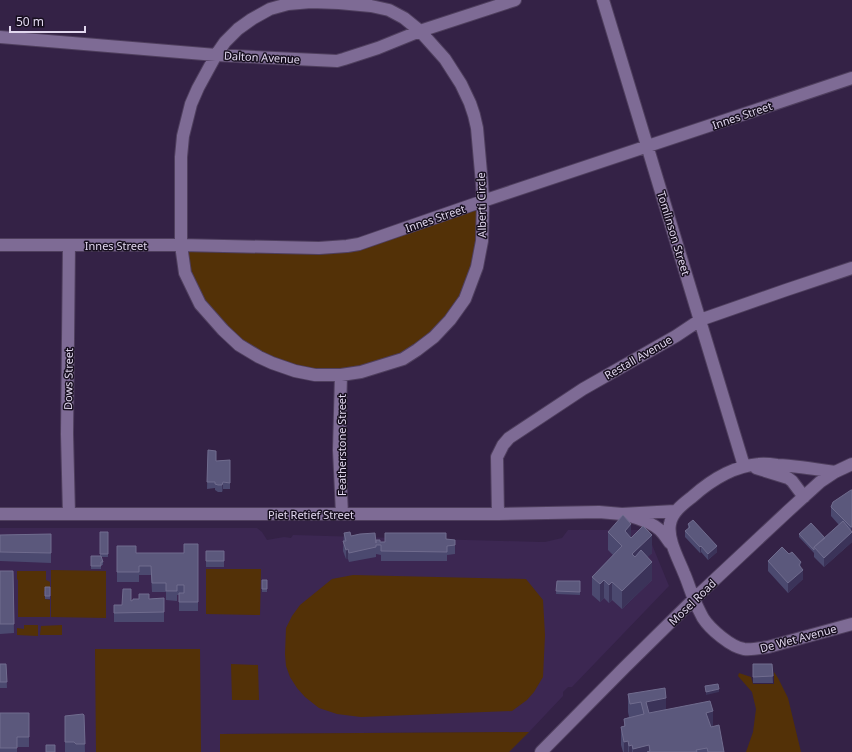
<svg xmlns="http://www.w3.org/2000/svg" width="852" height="752" viewBox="0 0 852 752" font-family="'Noto Sans',sans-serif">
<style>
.built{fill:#3c2752}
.green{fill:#533107}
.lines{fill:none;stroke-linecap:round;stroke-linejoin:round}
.minor-casing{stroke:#4f3f5e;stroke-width:14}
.minor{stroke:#7e6b95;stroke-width:12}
.wall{fill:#4b496f}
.shaded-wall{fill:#3b3359}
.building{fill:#5b587c;stroke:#706c8e}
.labels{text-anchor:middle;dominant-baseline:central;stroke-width:3;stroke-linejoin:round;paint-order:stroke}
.street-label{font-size:11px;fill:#e1d7ee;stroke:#181020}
</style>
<rect width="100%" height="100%" fill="#342246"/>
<path class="built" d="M 0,528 L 257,528 L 262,532 L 267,540 L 284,537 L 291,538 L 293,535 L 540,542 L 545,542 L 562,538 L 568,530 L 646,530 L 669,586 L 572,687 L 568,687 L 563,692 L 563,696 L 529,732 L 221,734 L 220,752 L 0,752 Z"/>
<path class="green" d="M 482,204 L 478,249 L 463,298 L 438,339 L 403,359 L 315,378 L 229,338 L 183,274 L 174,247 L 343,249 Z
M 206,569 L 261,569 L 260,615 L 206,614 Z
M 51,570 L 106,571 L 106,618 L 51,617 Z
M 17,571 L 46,571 L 46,580 L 50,582 L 50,590 L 44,591 L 45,599 L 50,600 L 50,617 L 18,617 L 18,580 L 17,579 Z
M 353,575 L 526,579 L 543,600 L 545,635 L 543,677 L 534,692 L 527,700 L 512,711 L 361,717 L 337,714 L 319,708 L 305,697 L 297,688 L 290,677 L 286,666 L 285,654 L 286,628 L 292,616 L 300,605 L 332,579 Z
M 24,625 L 38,625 L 38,636 L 17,635 L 17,628 L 24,629 Z
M 62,625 L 62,635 L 40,635 L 41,626 Z
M 95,649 L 200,649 L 201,752 L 96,752 Z
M 231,664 L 258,665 L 259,700 L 232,700 Z
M 774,672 L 778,678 L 788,698 L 801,752 L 746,752 L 753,732 L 756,709 L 752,692 L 738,676 L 739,673 L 751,677 L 753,684 L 774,684 Z
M 529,732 L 509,752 L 220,752 L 220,734 Z"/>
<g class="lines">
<defs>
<path id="minor" d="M 603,0 L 744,466
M 311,2 L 339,3 L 371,6 L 389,10 L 404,18 L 420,31 L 445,59 L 461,84 L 470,103 L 474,115 L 477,128 L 482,184 L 483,201 L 482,241 L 477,267 L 465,299 L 450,320 L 434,337 L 417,350 L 403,359 L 361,372 L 341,375 L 315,375 L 295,371 L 272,363 L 259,357 L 239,345 L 223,330 L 200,304 L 185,273 L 181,245 L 181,157 L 183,136 L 191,104 L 198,88 L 216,55 L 225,42 L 238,29 L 252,19 L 270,9 L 288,4 Z
M 0,37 L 216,55 L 337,61 L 344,59 L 378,48 L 420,31 L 515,0
M 0,245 L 181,245 L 319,248 L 347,246 L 359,244 L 483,201 L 852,78
M 341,375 L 339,450 L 342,514
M 756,468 L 788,478 L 792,481 L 804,497
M 835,472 C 816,469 796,466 777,465 C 771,464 765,463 759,464 C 734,466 711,480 692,497 C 683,504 672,512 670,524 C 667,539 679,560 684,573 C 688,582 690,590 694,599 C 696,605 700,612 703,618 C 710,629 731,647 744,649 C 752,650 760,648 768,647 L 852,624
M 0,514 L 498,514 L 599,512 L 622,514 L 675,511
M 69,514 L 67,434 L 69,245
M 498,514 L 497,457 L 503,445 L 509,438 L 583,389 L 676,336 L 700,320 L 786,290 L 852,268
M 630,516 C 641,519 652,523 660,530 C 664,534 667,539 670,543
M 541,752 L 625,667 L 694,599 L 787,512 L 820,482 L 835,472 L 852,464"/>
</defs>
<use href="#minor" class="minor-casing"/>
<use href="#minor" class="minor"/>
</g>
<path class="wall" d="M 208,450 L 216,461 L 230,460 L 230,489 L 223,489 L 222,492 L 218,492 L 215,490 L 215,488 L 207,489 Z
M 852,490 L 852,542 L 824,567 L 814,557 L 814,553 L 799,537 L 799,534 L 825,538 L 839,525 L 831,516 L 831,507 Z
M 631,524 L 631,538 L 652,553 L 647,557 L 652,580 L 622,609 L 612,600 L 609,603 L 604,598 L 600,602 L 592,595 L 592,577 L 613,555 L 608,550 L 608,532 Z
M 688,524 L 717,552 L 708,560 L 701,552 L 700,553 L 685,537 L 685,531 L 688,529 Z
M 100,532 L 108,532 L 108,557 L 101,557 L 103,562 L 103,565 L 101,565 L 101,569 L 91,569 L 91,556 L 100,556 Z
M 344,533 L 351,536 L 380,542 L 446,539 L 455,540 L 455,554 L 447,555 L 447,561 L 381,561 L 381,555 L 376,554 L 376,557 L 349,562 L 348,559 L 346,559 L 343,551 Z
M 51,534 L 51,563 L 0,561 L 0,535 Z
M 198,544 L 198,611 L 179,611 L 179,595 L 177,595 L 177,601 L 166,600 L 166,592 L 152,592 L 151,575 L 139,575 L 139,582 L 117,582 L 117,546 L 136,553 L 184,553 Z
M 206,551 L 224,551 L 224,567 L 206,567 Z
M 789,554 L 801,568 L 803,579 L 788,593 L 768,571 L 768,561 Z
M 0,571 L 13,571 L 14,633 L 0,634 Z
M 262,580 L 267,580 L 267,592 L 262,592 Z
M 557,581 L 580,581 L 580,595 L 556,594 Z
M 45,587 L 50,587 L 50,599 L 45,599 Z
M 164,598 L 164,622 L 114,622 L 114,605 L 122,605 L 131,601 L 149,599 Z
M 0,664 L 6,664 L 7,688 L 0,688 Z
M 753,664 L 772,664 L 773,683 L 753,683 Z
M 628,694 L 666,710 L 713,727 L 724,752 L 623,752 L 621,745 L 621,727 L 624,726 L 624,719 L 629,717 L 628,712 Z
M 0,713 L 29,713 L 29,747 L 17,747 L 17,752 L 0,752 Z
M 84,715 L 85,752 L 65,752 L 65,716 Z"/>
<path class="shaded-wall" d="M 223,482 L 223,489 L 222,492 L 222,485 Z
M 631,524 L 631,542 L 625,531 Z
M 851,527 L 852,527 L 852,542 L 824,567 L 824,558 L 851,533 Z
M 652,535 L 652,553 L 632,572 L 632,554 Z
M 701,546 L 701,552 L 700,553 L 700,547 Z
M 717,546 L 717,552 L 708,560 L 708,554 Z
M 348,549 L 348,559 L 346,559 L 346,550 Z
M 652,562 L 652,580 L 622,609 L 622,591 Z
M 801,562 L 801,571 L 803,570 L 803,579 L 788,593 L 788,583 L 799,565 Z
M 604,580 L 604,598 L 600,602 L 600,584 Z
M 612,582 L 612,600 L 609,603 L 609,585 Z
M 719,689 L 719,692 L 706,695 L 706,692 Z
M 666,698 L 666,716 L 646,720 L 646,702 Z
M 713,711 L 713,729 L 706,731 L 706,713 Z
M 628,741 L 628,752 L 624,752 L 624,742 Z
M 632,745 L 632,752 L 629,752 L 629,746 Z
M 649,745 L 649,752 L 633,752 L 633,749 Z"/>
<path class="building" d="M 208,450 L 216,451 L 216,461 L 230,460 L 230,483 L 223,482 L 222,485 L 218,485 L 215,484 L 215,482 L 207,482 Z
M 851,490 L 852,490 L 852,527 L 851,527 L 831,507 L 833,502 Z
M 623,515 L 631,524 L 625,531 L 631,538 L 643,526 L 652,535 L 632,554 L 635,557 L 641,550 L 652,562 L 622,591 L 612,582 L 609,585 L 604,580 L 600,584 L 592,577 L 622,546 L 608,532 Z
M 693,520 L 717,546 L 708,554 L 701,546 L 700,547 L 685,531 L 690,527 L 688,524 Z
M 843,521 L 852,532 L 824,558 L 814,547 Z
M 811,523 L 825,538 L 814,547 L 814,550 L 799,534 Z
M 100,532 L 108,532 L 108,554 L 100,554 Z
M 350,532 L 351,536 L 360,534 L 375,533 L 376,543 L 376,540 L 380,540 L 380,542 L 385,542 L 385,533 L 446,533 L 446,539 L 455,540 L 455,545 L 447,546 L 447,552 L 381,551 L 381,545 L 376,545 L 376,547 L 349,553 L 348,549 L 346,550 L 343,541 L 346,541 L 344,533 Z
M 51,534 L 51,553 L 0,552 L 0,535 Z
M 184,544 L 198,544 L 198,602 L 179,602 L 179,593 L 184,593 L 184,585 L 177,585 L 177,591 L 166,591 L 166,583 L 152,583 L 151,566 L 139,566 L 139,572 L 117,572 L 117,546 L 136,546 L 136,553 L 184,553 Z
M 782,547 L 789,554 L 792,552 L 801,562 L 799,565 L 803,570 L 788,583 L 768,561 Z
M 206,551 L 224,551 L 224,561 L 206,561 Z
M 91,556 L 101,556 L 103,562 L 101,562 L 101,566 L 91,566 Z
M 0,571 L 13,571 L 14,624 L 0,624 Z
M 262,580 L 267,580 L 267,589 L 262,589 Z
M 557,581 L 580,581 L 580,592 L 556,591 Z
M 45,587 L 50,587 L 50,596 L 45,596 Z
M 123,589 L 131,589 L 131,601 L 133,600 L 133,599 L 139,599 L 139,594 L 149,594 L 149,599 L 164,598 L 164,612 L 114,613 L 114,605 L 122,605 Z
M 0,664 L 6,664 L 7,682 L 0,682 Z
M 753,664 L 772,664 L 773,676 L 753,677 Z
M 718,684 L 719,689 L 706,692 L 705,686 Z
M 665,688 L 666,698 L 646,702 L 649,713 L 710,701 L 713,711 L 706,713 L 711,727 L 719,725 L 724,752 L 708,752 L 707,748 L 696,750 L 697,752 L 647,752 L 650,751 L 649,745 L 633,749 L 632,745 L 629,746 L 628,741 L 624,742 L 621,727 L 625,726 L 624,719 L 644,714 L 641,702 L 630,704 L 628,694 Z
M 0,713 L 29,713 L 29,737 L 17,737 L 17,748 L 0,748 Z
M 83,714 L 84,715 L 85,744 L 76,744 L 74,742 L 65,742 L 65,716 Z
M 46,745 L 55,745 L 55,752 L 46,752 Z"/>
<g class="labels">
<g class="street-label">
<text transform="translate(262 57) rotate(3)">Dalton Avenue</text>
<text transform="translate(742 115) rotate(-19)">Innes Street</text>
<text transform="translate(481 205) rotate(-91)">Alberti Circle</text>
<text transform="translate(435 218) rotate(-19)">Innes Street</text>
<text transform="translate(674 233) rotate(73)">Tomlinson Street</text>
<text x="116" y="245">Innes Street</text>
<text transform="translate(638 357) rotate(-30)">Restall Avenue</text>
<text transform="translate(68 379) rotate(-89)">Dows Street</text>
<text transform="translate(341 445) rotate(-90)">Featherstone Street</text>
<text x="311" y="514">Piet Retief Street</text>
<text transform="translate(692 602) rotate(-44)">Mosel Road</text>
<text transform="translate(798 638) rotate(-15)">De Wet Avenue</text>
</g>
</g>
<path d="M10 26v6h75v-6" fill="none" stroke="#e1d7ee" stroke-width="2"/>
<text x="16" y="26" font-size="12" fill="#e1d7ee" stroke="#181020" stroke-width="3" paint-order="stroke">50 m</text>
</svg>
